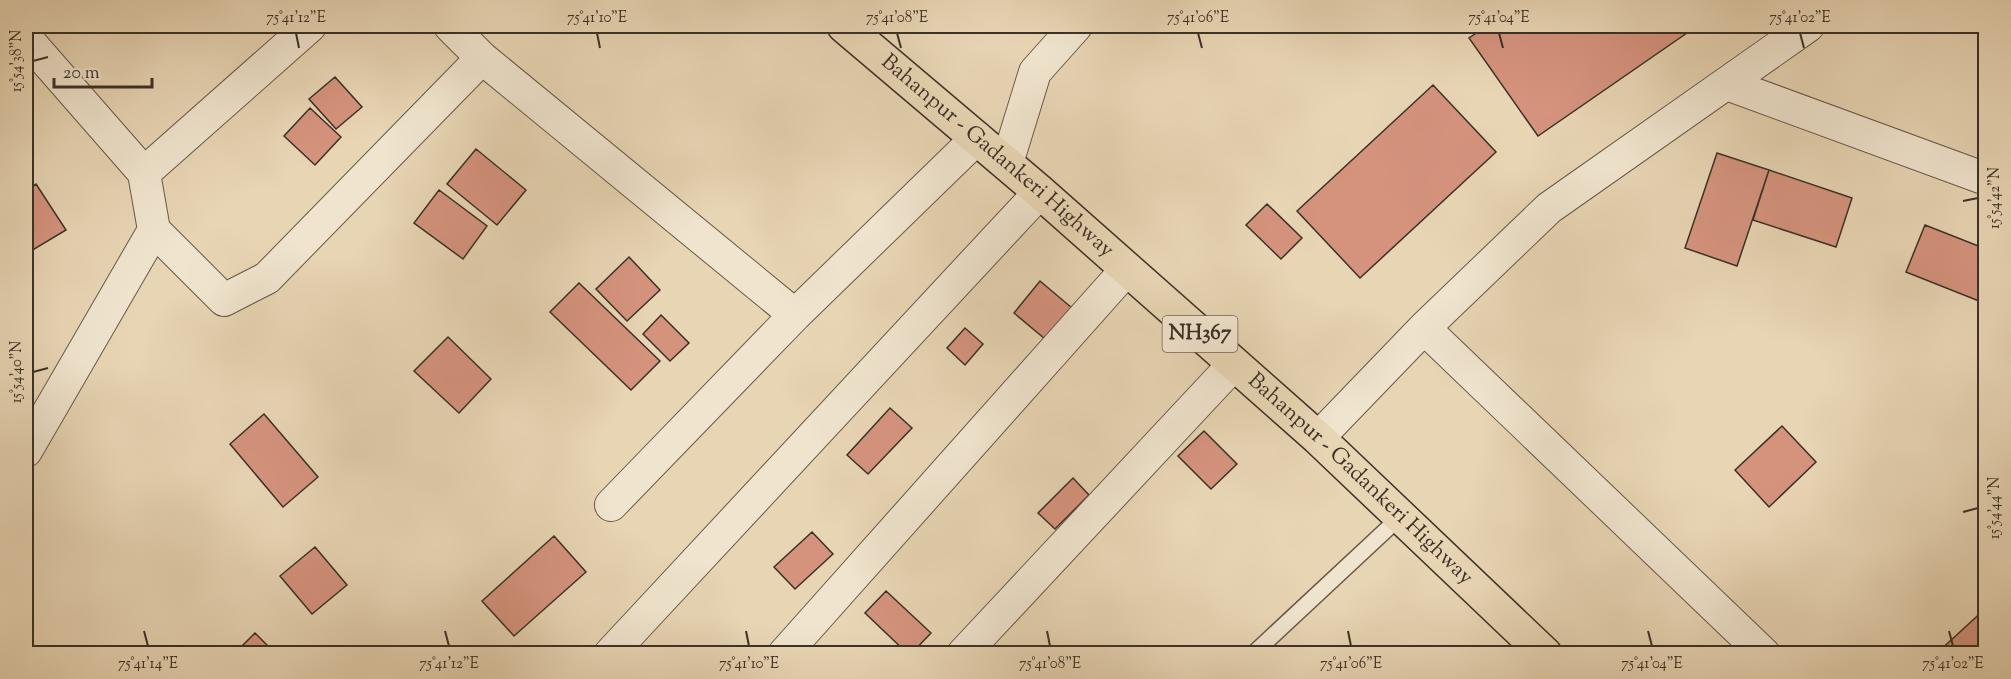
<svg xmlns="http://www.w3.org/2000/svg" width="2011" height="679" viewBox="0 0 2011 679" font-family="'Sorts Mill Goudy',serif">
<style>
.building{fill:#d5937e;stroke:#3b3127;stroke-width:1.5}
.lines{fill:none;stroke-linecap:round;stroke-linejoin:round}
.service-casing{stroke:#665a4a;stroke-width:18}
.minor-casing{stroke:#665a4a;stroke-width:34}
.trunk-casing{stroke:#3b3127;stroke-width:36}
.service{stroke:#f0e4ce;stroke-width:15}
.minor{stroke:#f0e4ce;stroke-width:32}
.trunk{stroke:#e8d5b4;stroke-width:33}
.ticks{fill:none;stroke:#3b3127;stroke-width:2}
.labels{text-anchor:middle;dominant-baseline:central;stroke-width:5;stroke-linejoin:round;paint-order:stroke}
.shield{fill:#f0e4ce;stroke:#716759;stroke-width:1.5}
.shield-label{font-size:21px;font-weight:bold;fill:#3b3127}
.street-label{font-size:22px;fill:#3b3127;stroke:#f0e4ce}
.neatline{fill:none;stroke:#3b3127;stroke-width:2}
.ticks-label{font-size:15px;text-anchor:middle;fill:#3b3127}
</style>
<rect width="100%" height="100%" fill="#e8d5b4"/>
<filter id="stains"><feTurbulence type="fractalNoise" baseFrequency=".00333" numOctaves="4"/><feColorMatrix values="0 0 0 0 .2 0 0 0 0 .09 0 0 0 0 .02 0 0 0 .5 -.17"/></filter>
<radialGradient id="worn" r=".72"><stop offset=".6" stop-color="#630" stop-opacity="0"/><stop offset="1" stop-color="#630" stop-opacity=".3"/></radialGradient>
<path class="building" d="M 1487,26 L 1697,26 L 1538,136 L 1469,38 Z
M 335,77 L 362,107 L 336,129 L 309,99 Z
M 1433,85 L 1496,152 L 1360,278 L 1297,211 Z
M 310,108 L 341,137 L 315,165 L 284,136 Z
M 476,149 L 526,190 L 497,225 L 447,184 Z
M 1717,153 L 1769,170 L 1737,266 L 1685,248 Z
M 1769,170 L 1852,198 L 1836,247 L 1753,220 Z
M 36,184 L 66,230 L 26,254 L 26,191 Z
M 439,190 L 487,226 L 463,259 L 414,223 Z
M 1267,204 L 1302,238 L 1281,259 L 1246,225 Z
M 1925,225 L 1986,249 L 1986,285 L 1979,301 L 1906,272 Z
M 629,257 L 660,290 L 627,321 L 596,289 Z
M 1040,281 L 1072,308 L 1045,339 L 1014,313 Z
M 579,283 L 660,361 L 631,390 L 550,312 Z
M 661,315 L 689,343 L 670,361 L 643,334 Z
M 965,328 L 983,344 L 965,365 L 947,348 Z
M 448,337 L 491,379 L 459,413 L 414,371 Z
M 890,408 L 912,428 L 868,474 L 847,455 Z
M 264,414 L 318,477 L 283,507 L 230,444 Z
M 1782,426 L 1816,462 L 1769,507 L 1735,470 Z
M 1204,431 L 1237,464 L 1211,489 L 1178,456 Z
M 1073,478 L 1089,495 L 1055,529 L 1038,513 Z
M 812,532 L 833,554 L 795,589 L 774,567 Z
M 554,536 L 586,572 L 514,636 L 482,601 Z
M 315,547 L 347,585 L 312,614 L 280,576 Z
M 886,591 L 931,633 L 911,654 L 908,654 L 865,613 Z
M 1986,608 L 1986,654 L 1936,654 Z
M 255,633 L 274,652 L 235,653 Z"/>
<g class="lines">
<defs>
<path id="service" d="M 1253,654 L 1400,517"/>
<path id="minor" d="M 450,26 L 482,58 L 795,315
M 26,38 L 144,173 L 154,230 L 26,451
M 1727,84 L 1986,179
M 1007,163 L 1035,72 L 1076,26
M 144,173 L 310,26
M 154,230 L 224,300 L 267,278 L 482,58
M 1424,328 L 1764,654
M 1318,438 L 1424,328 L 1549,208 L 1808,26
M 611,505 L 795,315 L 977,138
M 610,654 L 1040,192
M 784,654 L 1127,269
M 963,654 L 1234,364"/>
<g id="trunk">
<path id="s1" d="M 844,26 L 1040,192 L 1318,438 L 1545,654"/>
</g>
</defs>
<use href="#service" class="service-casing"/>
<use href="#minor" class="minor-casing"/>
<use href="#trunk" class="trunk-casing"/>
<use href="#service" class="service"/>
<use href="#minor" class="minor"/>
<use href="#trunk" class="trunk"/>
</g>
<path class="ticks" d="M 296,33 L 299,48M 597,33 L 600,48M 897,33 L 901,48M 1198,33 L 1202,48M 1499,33 L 1503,48M 1800,33 L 1804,48M 33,61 L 48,57M 1963,201 L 1978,198M 33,372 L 48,368M 1963,512 L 1978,508M 144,631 L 148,646M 445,631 L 449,646M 746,631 L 749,646M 1047,631 L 1050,646M 1348,631 L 1351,646M 1648,631 L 1652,646M 1949,631 L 1953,646"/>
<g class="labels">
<rect class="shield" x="1162.5" y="316" width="75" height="36" rx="4.5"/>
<g class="shield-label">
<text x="1200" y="334">NH367</text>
</g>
<g class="street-label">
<text stroke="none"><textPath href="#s1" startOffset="201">Bahanpur - Gadankeri Highway</textPath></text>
<text stroke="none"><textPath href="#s1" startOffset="687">Bahanpur - Gadankeri Highway</textPath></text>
</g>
</g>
<rect width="2011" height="679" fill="none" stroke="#e8d5b4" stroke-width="66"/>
<path d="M54 78v9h98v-9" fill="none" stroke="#3b3127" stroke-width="3"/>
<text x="63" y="78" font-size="18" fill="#3b3127" stroke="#f0e4ce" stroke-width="4.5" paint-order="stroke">20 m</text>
<rect x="33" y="33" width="1945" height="613" class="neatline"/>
<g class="ticks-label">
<text x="296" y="22">75°41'12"E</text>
<text x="597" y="22">75°41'10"E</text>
<text x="897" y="22">75°41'08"E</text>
<text x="1198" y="22">75°41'06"E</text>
<text x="1499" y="22">75°41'04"E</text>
<text x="1800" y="22">75°41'02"E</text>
<text transform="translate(16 61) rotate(-90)" y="5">15°54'38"N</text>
<text transform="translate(1994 198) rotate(-90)" y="5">15°54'42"N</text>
<text transform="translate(16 372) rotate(-90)" y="5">15°54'40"N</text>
<text transform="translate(1994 508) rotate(-90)" y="5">15°54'44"N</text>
<text x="148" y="668">75°41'14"E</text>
<text x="449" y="668">75°41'12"E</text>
<text x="749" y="668">75°41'10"E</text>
<text x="1050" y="668">75°41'08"E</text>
<text x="1351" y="668">75°41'06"E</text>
<text x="1652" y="668">75°41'04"E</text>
<text x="1953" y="668">75°41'02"E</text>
</g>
<rect width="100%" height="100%" filter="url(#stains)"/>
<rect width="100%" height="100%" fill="url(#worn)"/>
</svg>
